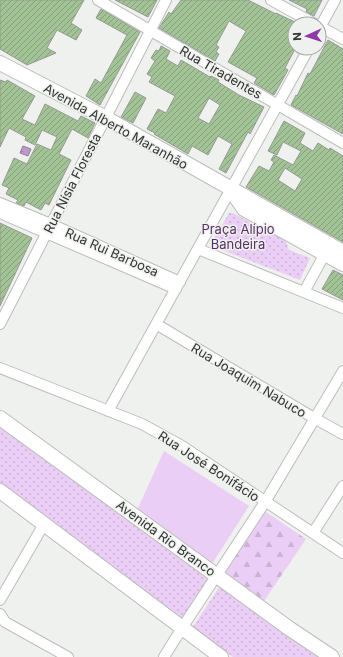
<svg xmlns="http://www.w3.org/2000/svg" width="343" height="657" viewBox="0 0 343 657" font-family="Inter,sans-serif">
<style>
.forest{fill:url(#forest-firs)}
.park{fill:url(#park-dots)}
.pitch{fill:#ebcef5}
.water{fill:url(#water-ripples);stroke:#947c9b}
.building{fill:url(#building-hatch);stroke:#979996;fill-rule:evenodd}
.lines{fill:none;stroke-linecap:round;stroke-linejoin:round}
.street-casing{stroke:#bbbeba;stroke-width:12}
.secondary-casing{stroke:#bbbeba;stroke-width:16}
.street{stroke:#fff;stroke-width:10}
.secondary{stroke:#fff;stroke-width:14}
.labels{text-anchor:middle;dominant-baseline:central;stroke-width:3;stroke-linejoin:round;paint-order:stroke}
.street-label{font-size:13px;fill:#343533;stroke:#eef1ed}
.park-label{font-size:13px;fill:#592f67;stroke:#eef1ed}
</style>
<defs>
<pattern id="forest-firs" width="22" height="20" patternUnits="userSpaceOnUse"><rect width="22" height="20" fill="#ebcef5"/><path d="M5 1l3.5 6h-7zM16 11l3.5 6h-7z" fill="#cab2d2"/></pattern>
<pattern id="park-dots" width="8" height="8" patternUnits="userSpaceOnUse"><rect width="8" height="8" fill="#ebcef5"/><path d="M2 2h.1M6 6h.1" fill="none" stroke="#cab2d2" stroke-width="1.8" stroke-linecap="round"/></pattern>
<pattern id="water-ripples" width="26" height="14" patternUnits="userSpaceOnUse"><rect width="26" height="14" fill="#bd9bc8"/><path d="M2 4q2-2 4 0t4 0M15 11q2-2 4 0t4 0" fill="none" stroke="#9a7fa3"/></pattern>
<pattern id="building-hatch" width="6" height="6" patternUnits="userSpaceOnUse"><rect width="6" height="6" fill="#a2c395"/><path d="M-1 1l2-2M0 6l6-6M5 7l2-2" fill="none" stroke="#859f7a"/></pattern>
</defs>
<rect width="100%" height="100%" fill="#eef1ed"/>
<path class="forest" d="M 263,510 L 306,539 L 264,601 L 225,572 Z"/>
<path class="park" d="M 229,213 L 233,213 L 286,241 L 289,250 L 310,258 L 300,280 L 217,248 L 213,240 Z
M 0,424 L 211,578 L 184,619 L 0,484 Z
M 220,586 L 324,657 L 233,657 L 193,627 Z"/>
<path class="pitch" d="M 164,451 L 249,506 L 212,564 L 137,510 Z"/>
<path class="water" d="M 23,146 L 31,149 L 28,156 L 20,153 Z"/>
<path class="building" d="M 0,0 L 84,0 L 71,23 L 82,30 L 76,40 L 57,30 L 47,48 L 56,53 L 27,65 L 0,49 Z
M 115,0 L 157,0 L 148,17 Z
M 181,0 L 248,0 L 276,14 L 276,13 L 295,22 L 295,49 L 285,68 L 288,70 L 274,95 L 254,83 L 257,78 L 228,62 L 246,31 L 229,21 L 216,45 L 219,47 L 216,52 L 219,54 L 215,61 L 159,28 L 169,12 L 171,14 Z
M 289,0 L 322,0 L 314,16 L 306,12 L 307,9 Z
M 101,9 L 140,32 L 100,105 L 86,96 L 95,79 L 101,83 L 127,35 L 96,18 Z
M 328,40 L 343,49 L 343,134 L 291,105 L 296,95 L 297,96 L 308,73 L 310,74 Z
M 161,46 L 170,51 L 166,59 L 178,66 L 181,60 L 210,77 L 211,76 L 219,80 L 218,82 L 239,95 L 264,107 L 250,134 L 248,132 L 226,173 L 219,169 L 232,144 L 218,136 L 208,155 L 192,146 L 188,154 L 154,134 L 155,133 L 147,129 L 158,109 L 166,113 L 175,96 L 149,82 L 152,77 L 147,74 L 155,61 L 151,58 L 156,50 L 159,51 ZM 209,98 L 220,105 L 209,124 L 198,118 Z
M 0,80 L 6,82 L 7,80 L 35,96 L 22,119 L 35,125 L 45,104 L 78,121 L 81,116 L 95,123 L 88,138 L 72,129 L 59,154 L 71,160 L 49,205 L 45,203 L 41,210 L 26,202 L 24,206 L 16,203 L 18,200 L 6,194 L 9,188 L 2,185 L 14,158 L 27,164 L 37,144 L 51,150 L 57,137 L 42,130 L 35,145 L 25,140 L 26,137 L 9,128 L 0,147 Z
M 135,92 L 146,98 L 133,123 L 121,117 Z
M 284,121 L 305,133 L 300,143 L 313,151 L 318,143 L 329,150 L 330,148 L 343,156 L 343,242 L 246,187 L 259,166 L 269,171 L 274,162 L 271,160 L 274,155 L 293,165 L 301,151 L 283,142 L 277,155 L 268,151 ZM 285,168 L 302,179 L 295,191 L 278,180 Z
M 0,223 L 32,238 L 0,306 Z
M 333,270 L 343,275 L 343,300 L 322,289 Z"/>
<g class="lines">
<defs>
<path id="street" d="M 98,0 L 343,143
M 271,0 L 315,24
M 319,26 L 343,39
M 319,29 L 335,0
M 0,203 L 51,224 L 180,282
M 0,213 L 176,289
M 198,249 L 343,308
M 304,292 L 328,248
M 0,324 L 166,0
M 156,324 L 314,418 L 343,434
M 0,368 L 142,424 L 182,446 L 343,553
M 108,411 L 309,48
M 313,533 L 343,486
M 0,600 L 44,524
M 0,614 L 5,622 L 68,657
M 164,657 L 182,628 L 265,502 L 343,371"/>
<path id="secondary" d="M 0,63 L 106,118 L 343,252
M 233,193 L 244,209 L 343,264
M 0,418 L 290,629 L 332,657
M 0,491 L 221,657"/>
</defs>
<use href="#street" class="street-casing"/>
<use href="#secondary" class="secondary-casing"/>
<use href="#street" class="street"/>
<use href="#secondary" class="secondary"/>
</g>
<g class="labels">
<g class="street-label">
<text transform="translate(221 72) rotate(30)">Rua Tiradentes</text>
<text transform="translate(116 126) rotate(29)">Avenida Alberto Maranhão</text>
<text transform="translate(72 183) rotate(-63)">Rua Nísia Floresta</text>
<text transform="translate(112 252) rotate(24)">Rua Rui Barbosa</text>
<text transform="translate(249 380) rotate(31)">Rua Joaquim Nabuco</text>
<text transform="translate(209 466) rotate(33)">Rua José Bonifácio</text>
<text transform="translate(166 538) rotate(36)">Avenida Rio Branco</text>
</g>
<g class="park-label">
<text x="238" y="229">Praça Alípio<tspan x="238" dy="15">Bandeira</tspan></text>
</g>
</g>
<g transform="translate(307 36) rotate(267)"><circle r="19" fill="#eef1ed" stroke="#a4a6a3"/>
<path d="M0-3L7 15L0 10L-7 15Z" fill="#8f3aa8"/>
<text y="-6" font-size="11" font-weight="bold" text-anchor="middle" fill="#343533">N</text>
</g>
</svg>
